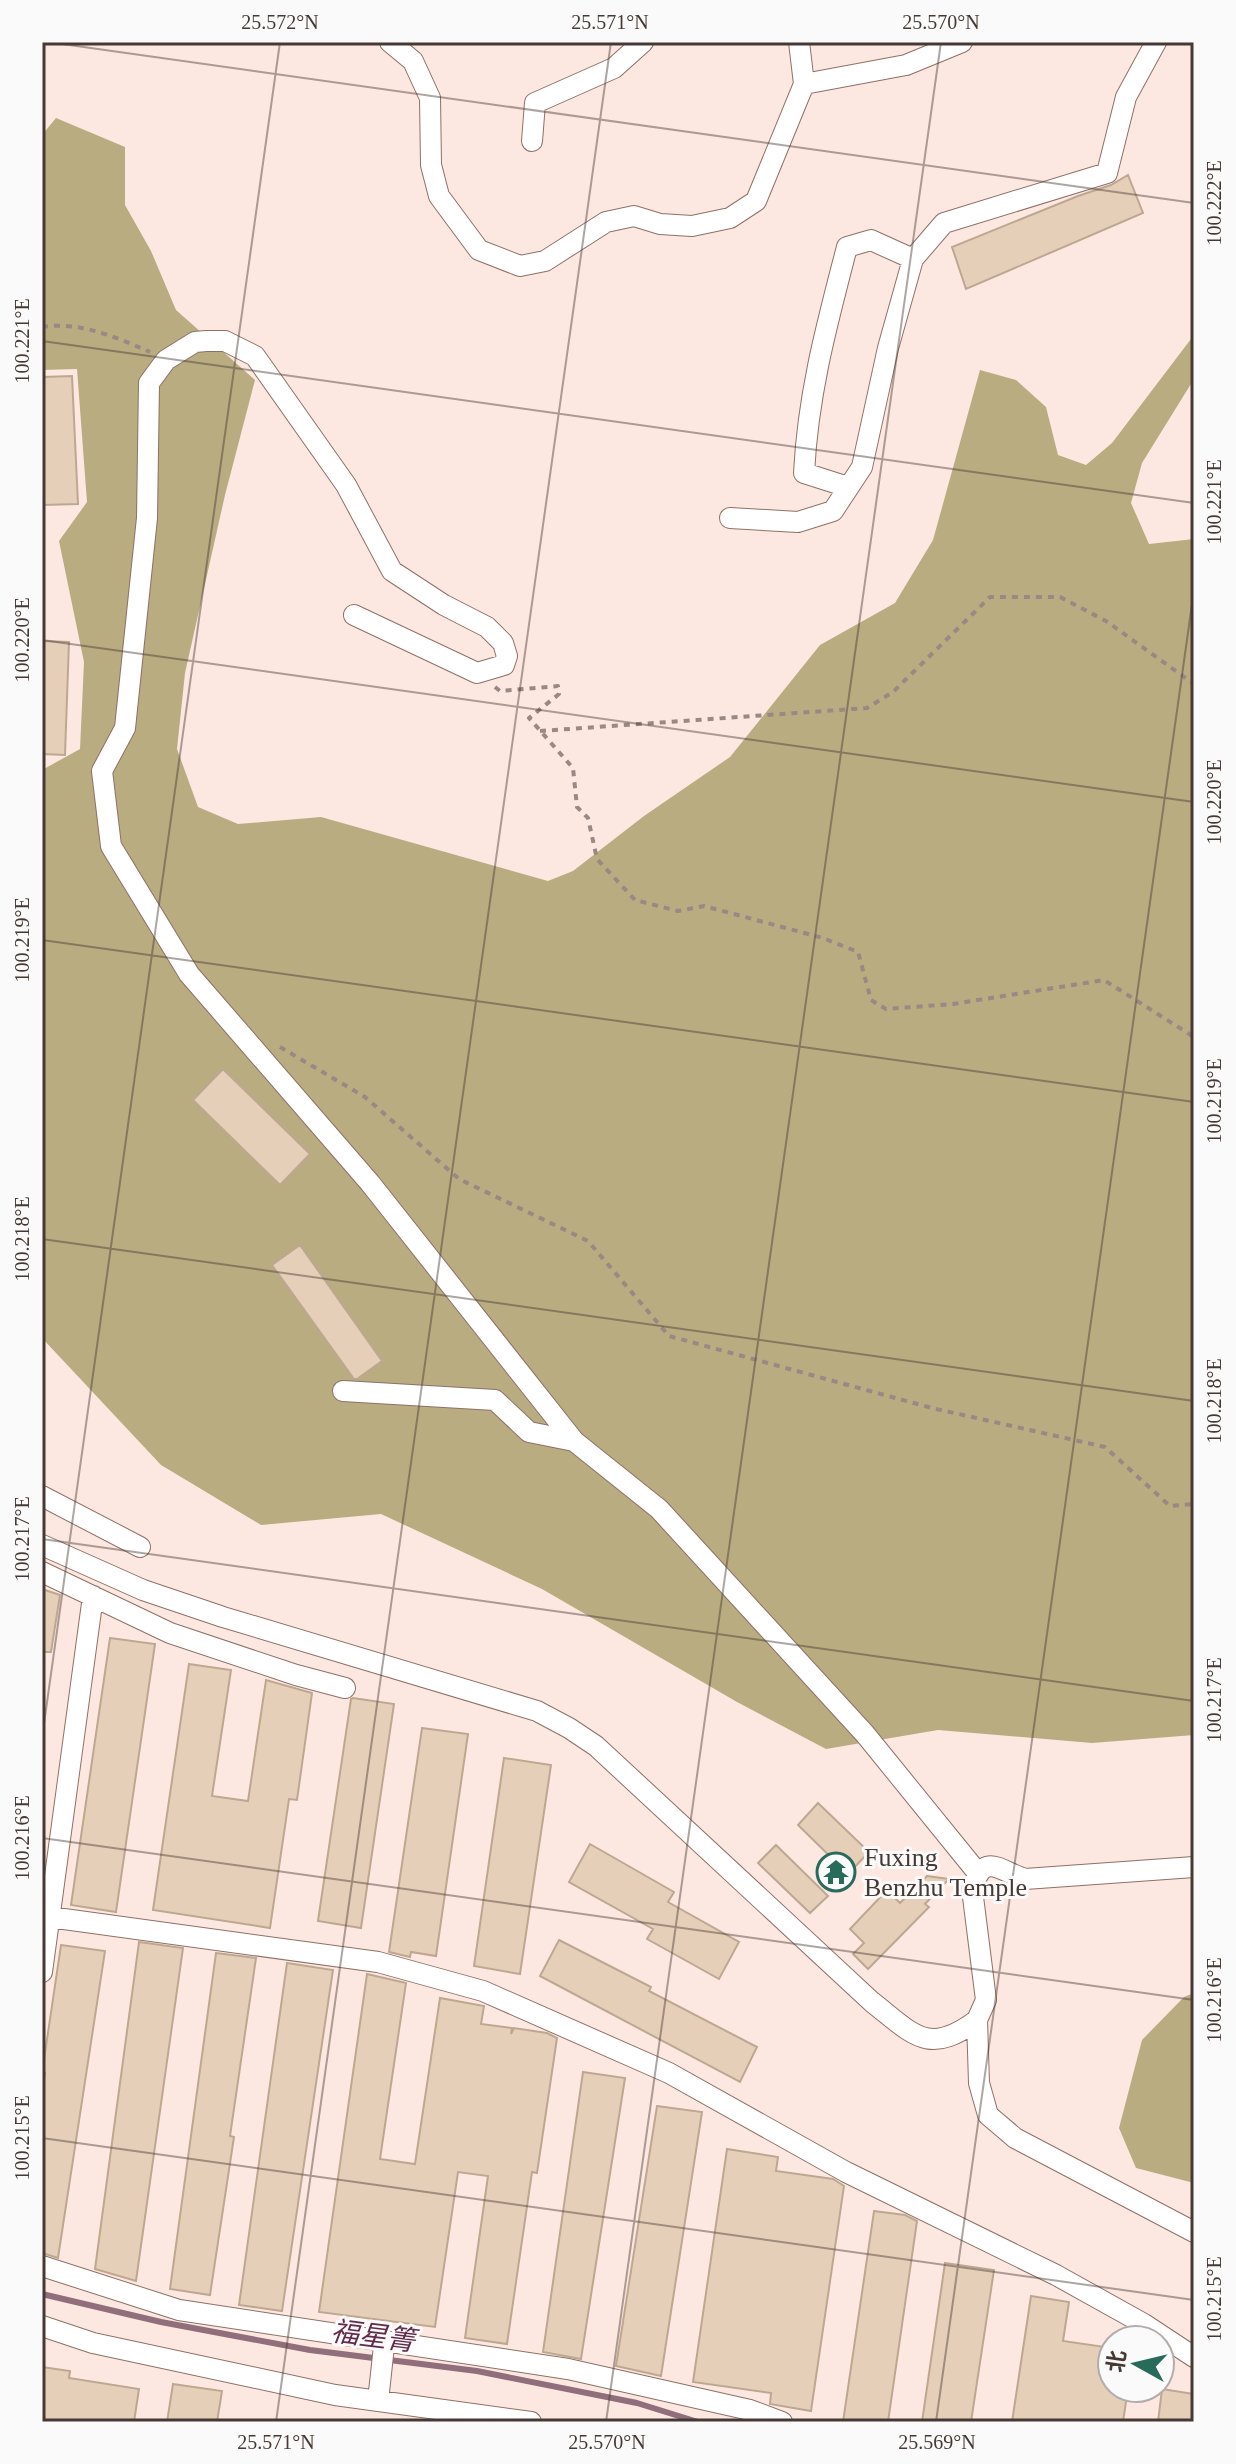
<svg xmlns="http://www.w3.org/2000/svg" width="1236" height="2464" viewBox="0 0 1236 2464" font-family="'Times New Roman','Noto Sans SC',serif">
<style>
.forest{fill:#b9ac81}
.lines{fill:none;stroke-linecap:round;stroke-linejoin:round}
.stream{stroke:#906e7b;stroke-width:6}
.building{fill:#e6cfb8;stroke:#bea791;stroke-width:2}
.minor-casing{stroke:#8e7066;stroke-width:22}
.path{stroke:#998883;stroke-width:4;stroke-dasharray:6 6;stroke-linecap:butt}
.minor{stroke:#fff;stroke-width:20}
.ticks{fill:none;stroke:#463934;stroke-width:2;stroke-opacity:0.45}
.labels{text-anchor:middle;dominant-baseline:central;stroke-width:6;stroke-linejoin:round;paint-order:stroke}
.poi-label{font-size:26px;fill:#463934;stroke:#fafafa;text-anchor:start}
.water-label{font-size:28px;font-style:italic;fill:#632c4c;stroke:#fafafa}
.neatline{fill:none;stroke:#463934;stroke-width:3}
.ticks-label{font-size:20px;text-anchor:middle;fill:#463934}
</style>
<rect width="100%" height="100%" fill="#fde8e1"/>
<path class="forest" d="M 56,118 L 125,147 L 125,205 L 151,251 L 176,310 L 255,380 L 225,495 L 185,673 L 177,749 L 198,807 L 238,824 L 321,817 L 548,881 L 573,871 L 644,816 L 730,757 L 820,645 L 895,603 L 933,540 L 980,370 L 1016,380 L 1046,407 L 1058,455 L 1086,465 L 1112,443 L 1194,335 L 1194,379 L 1142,463 L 1131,503 L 1149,544 L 1194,539 L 1194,1735 L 1092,1743 L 938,1730 L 826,1749 L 737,1702 L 542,1589 L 381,1514 L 261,1525 L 161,1465 L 42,1338 L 42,770 L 80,749 L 84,662 L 59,541 L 87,502 L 77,369 L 42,370 L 42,135 Z
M 1194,1993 L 1194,2183 L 1136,2168 L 1119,2128 L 1142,2040 L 1184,1997 Z"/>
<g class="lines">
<path class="stream" d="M 42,2294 L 161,2322 L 310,2350 L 477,2371 L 637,2403 L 698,2422"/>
</g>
<path class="building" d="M 1128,175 L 1143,213 L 966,289 L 952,247 L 1078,196 L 1111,185 Z
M 72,376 L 78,504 L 42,505 L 42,377 Z
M 42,641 L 69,642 L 65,755 L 42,754 Z
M 223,1069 L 310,1154 L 280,1185 L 193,1100 Z
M 300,1245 L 382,1361 L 357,1379 L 354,1379 L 272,1265 Z
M 42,1589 L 60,1595 L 51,1652 L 42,1652 Z
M 110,1638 L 155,1644 L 116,1912 L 71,1905 Z
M 189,1664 L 231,1670 L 212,1796 L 248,1801 L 266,1680 L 312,1693 L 297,1800 L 289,1799 L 270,1928 L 153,1910 Z
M 353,1698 L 394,1704 L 361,1928 L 318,1921 L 351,1699 Z
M 422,1728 L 468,1734 L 436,1956 L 411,1952 L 410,1957 L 389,1952 Z
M 504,1758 L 551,1765 L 520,1974 L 474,1966 Z
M 818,1803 L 869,1852 L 848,1874 L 798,1825 Z
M 590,1844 L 674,1892 L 668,1902 L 739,1942 L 719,1979 L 647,1939 L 653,1929 L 569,1882 Z
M 776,1845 L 828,1896 L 810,1913 L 758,1863 Z
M 927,1876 L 949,1879 L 925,1904 L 929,1907 L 868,1969 L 853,1954 L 864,1943 L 850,1929 L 887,1890 L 900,1903 Z
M 559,1940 L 651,1987 L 649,1991 L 757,2047 L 740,2082 L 540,1976 Z
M 139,1942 L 183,1948 L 136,2281 L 95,2269 Z
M 61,1945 L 105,1951 L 58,2258 L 42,2253 L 42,2093 L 45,2073 L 42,2073 Z
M 216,1953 L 256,1958 L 230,2136 L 234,2137 L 210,2295 L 170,2289 Z
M 287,1963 L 333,1970 L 282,2311 L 239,2305 Z
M 367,1974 L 406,1983 L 380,2159 L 415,2164 L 440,1998 L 484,2006 L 481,2024 L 512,2028 L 511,2034 L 514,2028 L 547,2033 L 557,2038 L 537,2173 L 532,2172 L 507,2344 L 465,2338 L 488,2176 L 458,2172 L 435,2327 L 319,2312 Z
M 583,2072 L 625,2078 L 581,2359 L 543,2352 Z
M 657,2106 L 702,2112 L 661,2376 L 616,2366 Z
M 727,2149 L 778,2157 L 776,2171 L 833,2179 L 844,2186 L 811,2411 L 770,2404 L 771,2393 L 693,2382 Z
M 874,2211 L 905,2215 L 917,2221 L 888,2422 L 843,2422 Z
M 945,2263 L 994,2270 L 971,2422 L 922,2422 Z
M 1031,2296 L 1069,2302 L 1063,2341 L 1112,2348 L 1112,2388 L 1128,2388 L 1123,2422 L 1012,2422 Z
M 42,2367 L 70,2371 L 69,2378 L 139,2389 L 134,2422 L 42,2422 Z
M 173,2384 L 222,2391 L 217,2422 L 167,2422 Z
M 1162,2389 L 1194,2394 L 1194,2422 L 1158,2422 Z"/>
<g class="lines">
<defs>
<path id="minor" d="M 390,42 L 413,61 L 430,98 L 431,165 L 439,196 L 479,250 L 520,266 L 545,261 L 606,222 L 634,216 L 660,224 L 692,226 L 730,218 L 756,201 L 804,84
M 799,42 L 804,84 L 906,65 L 962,42
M 532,141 L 535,103 L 614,68 L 643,42
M 848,487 L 804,473 C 808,393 827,324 847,247 L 871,240 L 913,259
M 730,518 L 798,522 L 833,511 L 862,467 L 888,348 L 913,259 L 944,223 L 1107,173 L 1126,97 L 1156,42
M 354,615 L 477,673 L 504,665 L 507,656 L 503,643 L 487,627 L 444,605 L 392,571 L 346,485 L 255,356 L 225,341 L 206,341 L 195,342 L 166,360 L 149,383 L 147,518 L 125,728 L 102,771 L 111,846 L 189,974 L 370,1183 L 574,1441 L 659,1509 L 865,1734 L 977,1872
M 343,1391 L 495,1400 L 529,1432 L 574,1441
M 42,1496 L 140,1547
M 42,1545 L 143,1590 L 223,1617 L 537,1711 L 569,1728 L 596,1746 L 872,2002 C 913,2034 928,2057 977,2020
M 42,1572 L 170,1633 L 296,1675 L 345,1688
M 1194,1867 L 1025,1879 C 998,1870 984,1851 972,1889 L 986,2000 L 977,2020 L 979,2083 L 988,2115 L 1015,2138 L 1194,2232
M 42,1916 L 378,1962 L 483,1991 L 669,2073 L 846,2172 L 1056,2275 L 1144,2324 L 1194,2357
M 42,1972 L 93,1596
M 42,2266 L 179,2310 L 568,2369 L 750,2410 L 782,2422
M 42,2326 L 93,2343 L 335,2395 L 531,2422
M 378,2401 L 384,2346 L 381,2341"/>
</defs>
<use href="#minor" class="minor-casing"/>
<path class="path" d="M 42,327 C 79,321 116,337 150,352
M 495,687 L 500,691 L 558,686 L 559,694 L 529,718 L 573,768 L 577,807 L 588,818 L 597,859 L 635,900 L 678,911 L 704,906 L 823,938 L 858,952 L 871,1000 L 886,1009 L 953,1004 L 1104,980 L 1194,1037
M 540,731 L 867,708 L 893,692 L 990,597 L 1060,597 L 1106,621 L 1194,684
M 280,1047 L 365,1097 L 459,1179 L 588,1241 L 669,1336 L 932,1408 L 1105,1447 L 1170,1506 L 1194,1504"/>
<use href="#minor" class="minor"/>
</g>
<path class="ticks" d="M 48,42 L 1194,203M 42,341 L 1194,503M 42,640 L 1194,802M 42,940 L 1194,1102M 42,1239 L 1194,1401M 42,1539 L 1194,1701M 42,1738 L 280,42M 42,1838 L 1194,2000M 42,2138 L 1194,2300M 276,2422 L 611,42M 606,2422 L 941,42M 936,2422 L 1194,590"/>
<defs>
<symbol id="temple-ring" viewBox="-11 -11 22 22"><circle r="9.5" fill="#fafafa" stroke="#296b5b" stroke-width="1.5"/><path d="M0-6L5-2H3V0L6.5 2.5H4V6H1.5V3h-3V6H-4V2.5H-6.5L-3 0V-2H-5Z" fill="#296b5b"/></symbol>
</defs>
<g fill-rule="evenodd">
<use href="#temple-ring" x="814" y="1850" width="44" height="44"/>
</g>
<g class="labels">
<g class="poi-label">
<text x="864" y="1857">Fuxing<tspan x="864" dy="30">Benzhu Temple</tspan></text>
</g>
<g class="water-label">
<text transform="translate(373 2336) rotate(7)">福星箐</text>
</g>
</g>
<rect width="1236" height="2464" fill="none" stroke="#fafafa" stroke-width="88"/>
<g transform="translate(1136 2364) rotate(278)"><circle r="38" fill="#fafafa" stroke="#b2adab" stroke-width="2"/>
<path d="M0-6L14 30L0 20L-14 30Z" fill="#296b5b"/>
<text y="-12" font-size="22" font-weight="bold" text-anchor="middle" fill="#463934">北</text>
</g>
<rect x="44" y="44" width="1148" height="2376" class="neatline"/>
<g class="ticks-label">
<text x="280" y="29">25.572°N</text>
<text x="610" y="29">25.571°N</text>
<text x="941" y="29">25.570°N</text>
<text transform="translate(1214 203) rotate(-90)" y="7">100.222°E</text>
<text transform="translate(22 341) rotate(-90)" y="7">100.221°E</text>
<text transform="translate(1214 502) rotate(-90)" y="7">100.221°E</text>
<text transform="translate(22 640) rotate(-90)" y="7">100.220°E</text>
<text transform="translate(1214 802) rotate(-90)" y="7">100.220°E</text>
<text transform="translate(22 940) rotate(-90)" y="7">100.219°E</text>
<text transform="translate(1214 1101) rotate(-90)" y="7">100.219°E</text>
<text transform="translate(22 1239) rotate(-90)" y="7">100.218°E</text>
<text transform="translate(1214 1401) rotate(-90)" y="7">100.218°E</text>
<text transform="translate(22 1539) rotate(-90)" y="7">100.217°E</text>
<text transform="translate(1214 1700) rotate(-90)" y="7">100.217°E</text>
<text transform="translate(22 1838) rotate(-90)" y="7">100.216°E</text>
<text transform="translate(1214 2000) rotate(-90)" y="7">100.216°E</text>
<text transform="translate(22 2138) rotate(-90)" y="7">100.215°E</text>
<text transform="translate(1214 2299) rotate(-90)" y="7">100.215°E</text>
<text x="276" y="2449">25.571°N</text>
<text x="607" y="2449">25.570°N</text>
<text x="937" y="2449">25.569°N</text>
</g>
</svg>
